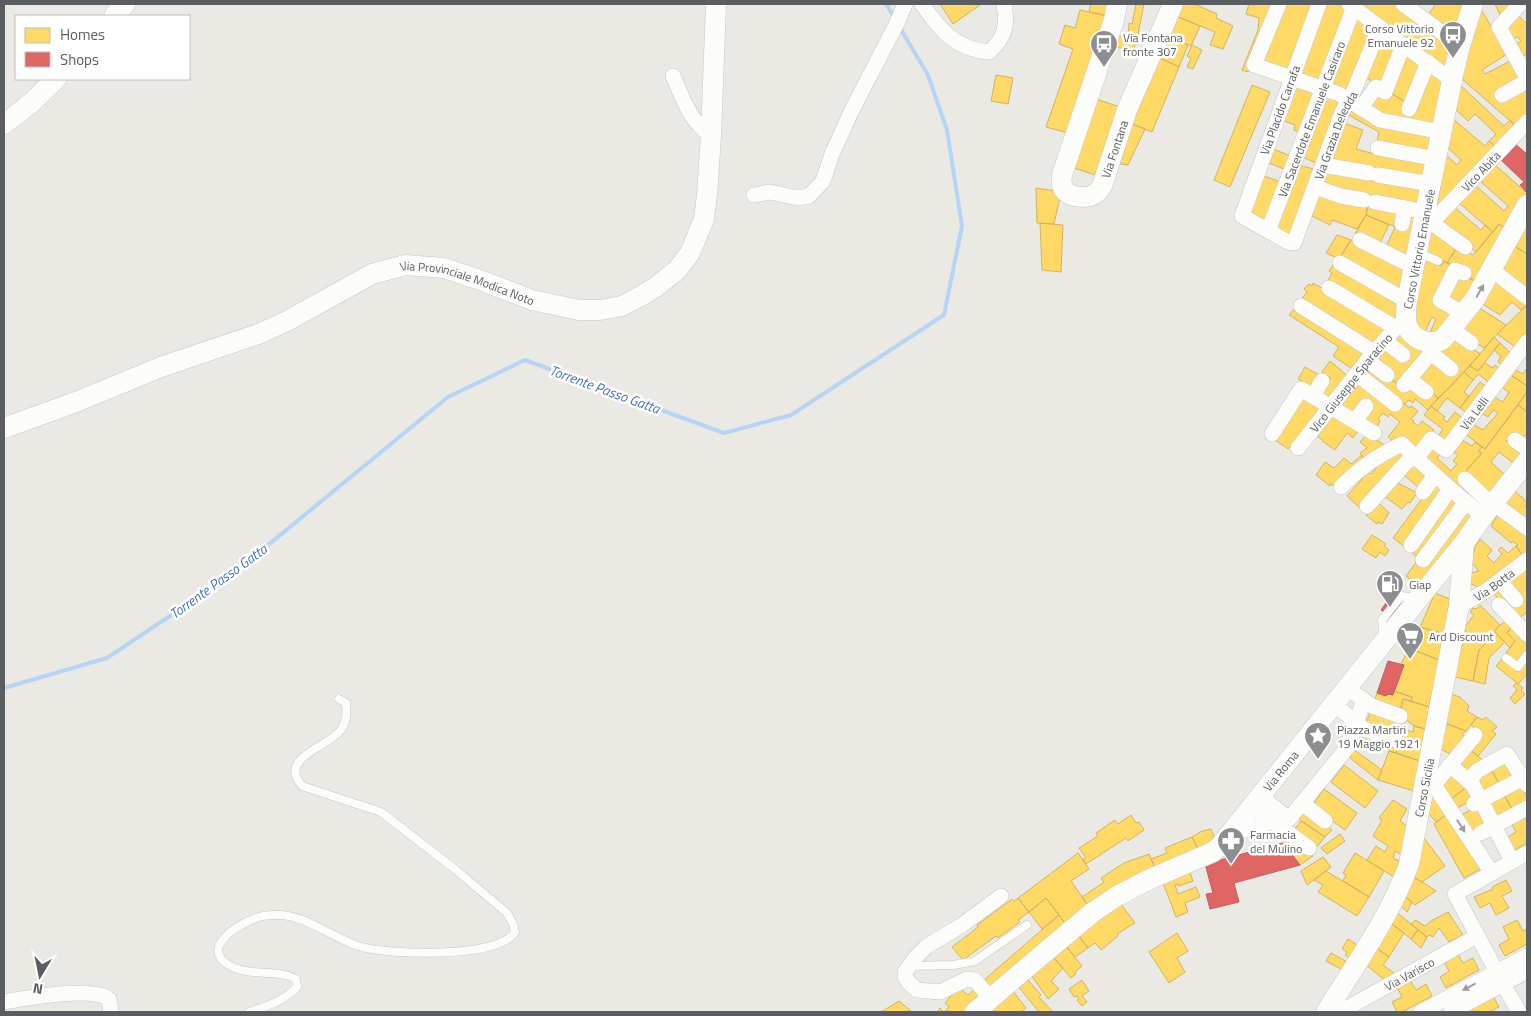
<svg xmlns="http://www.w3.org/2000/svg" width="1531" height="1016" viewBox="0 0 1531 1016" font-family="'Titillium Web',sans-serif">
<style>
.homes{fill:#ffd966;stroke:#ceb465}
.shops{fill:#e06666;stroke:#b86365}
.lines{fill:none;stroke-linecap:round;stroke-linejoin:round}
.stream{stroke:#b6d4f6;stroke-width:4}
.lane-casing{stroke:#c6c6c5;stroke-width:9}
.street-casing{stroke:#c6c6c5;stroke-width:16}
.secondary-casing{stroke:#c7c7c6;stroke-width:21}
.lane{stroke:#fcfcfb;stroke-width:8}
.street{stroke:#fcfcfb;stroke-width:15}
.secondary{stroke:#fcfcfb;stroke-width:20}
.oneway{fill:#9b9d9f}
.labels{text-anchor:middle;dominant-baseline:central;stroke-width:5;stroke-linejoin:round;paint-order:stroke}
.poi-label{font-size:12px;fill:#5a5d62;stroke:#fff;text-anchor:start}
.street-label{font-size:12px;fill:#5a5d62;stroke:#fff}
.water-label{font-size:14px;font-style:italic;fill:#4473c1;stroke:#fff}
</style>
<rect width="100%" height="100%" fill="#eae9e4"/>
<path class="homes" d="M 940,4 L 979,4 L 980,5 L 953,24 Z
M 1091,4 L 1110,4 L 1108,16 L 1089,12 Z
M 1136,4 L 1144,4 L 1137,39 L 1133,50 L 1113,47 L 1117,36 L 1128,37 L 1129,23 L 1132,24 Z
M 1184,4 L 1194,4 L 1217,14 L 1216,18 L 1233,26 L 1223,49 L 1210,45 L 1215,32 L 1178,17 Z
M 1249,4 L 1275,4 L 1248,72 L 1242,70 L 1258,30 L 1259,18 L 1246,14 Z
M 1283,4 L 1316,4 L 1290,72 L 1261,62 Z
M 1324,4 L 1342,4 L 1348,8 L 1320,83 L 1297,75 Z
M 1358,4 L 1396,4 L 1453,45 L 1448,72 Z
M 1436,4 L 1467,4 L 1454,38 L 1428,15 Z
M 1495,4 L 1514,4 L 1502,19 Z
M 1080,10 L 1108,16 L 1068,133 L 1046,127 L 1073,49 L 1059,44 L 1065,25 L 1075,28 Z
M 1479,10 L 1482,11 L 1507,54 L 1482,70 L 1485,74 L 1510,61 L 1527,94 L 1527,116 L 1517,127 L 1461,78 Z
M 1516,13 L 1527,24 L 1527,53 L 1524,56 L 1521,56 L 1515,45 L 1521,41 L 1518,37 L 1514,39 L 1505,26 Z
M 1354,14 L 1374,28 L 1350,95 L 1329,85 Z
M 1178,17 L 1200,26 L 1191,46 L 1169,37 Z
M 1379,35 L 1398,47 L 1383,89 L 1364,76 Z
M 1169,37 L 1188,45 L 1179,67 L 1160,58 Z
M 1192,45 L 1202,50 L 1193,69 L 1187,67 L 1191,58 L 1187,56 Z
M 1404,51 L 1422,64 L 1409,104 L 1389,92 Z
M 1160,58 L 1179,67 L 1152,132 L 1132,124 Z
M 1429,69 L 1447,83 L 1437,128 L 1382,117 L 1366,106 L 1376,91 L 1389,92 L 1409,104 Z
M 996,75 L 1013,78 L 1008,104 L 991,101 Z
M 1294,84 L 1318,92 L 1303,134 L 1294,130 L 1295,125 L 1282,120 Z
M 1459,84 L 1504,126 L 1510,120 L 1517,127 L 1497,148 L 1489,141 L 1496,134 L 1475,114 L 1468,121 L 1456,110 Z
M 1252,85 L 1270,92 L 1230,187 L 1214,180 Z
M 1324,95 L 1342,101 L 1319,164 L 1302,157 Z
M 1096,99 L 1123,108 L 1101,177 L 1074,168 Z
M 1351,104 L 1436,134 L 1433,154 L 1377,142 L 1379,132 L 1345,113 Z
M 1452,118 L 1485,146 L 1489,141 L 1497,148 L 1436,211 L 1446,155 L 1457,165 L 1461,160 L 1447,147 Z
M 1344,123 L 1363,130 L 1356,149 L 1382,156 L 1429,162 L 1425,180 L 1330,161 Z
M 1132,124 L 1145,129 L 1128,165 L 1120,164 Z
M 1271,148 L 1293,157 L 1287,170 L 1266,162 Z
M 1494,164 L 1527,193 L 1507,229 L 1499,224 L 1493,232 L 1458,202 L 1475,185 L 1504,211 L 1508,206 L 1479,180 Z
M 1299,165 L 1317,170 L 1293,238 L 1276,227 Z
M 1326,170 L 1425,188 L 1421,207 L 1341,193 L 1322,185 Z
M 1261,175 L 1281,182 L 1267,222 L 1246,215 Z
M 1036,188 L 1057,191 L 1060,197 L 1054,224 L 1037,223 Z
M 1318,195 L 1368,204 L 1366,215 L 1357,229 L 1332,220 L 1330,225 L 1310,215 Z
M 1368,204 L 1401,211 L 1398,228 L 1366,215 Z
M 1454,207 L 1481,230 L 1485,225 L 1493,232 L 1476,252 L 1438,223 Z
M 1408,212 L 1420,214 L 1409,261 L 1385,249 L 1395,227 L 1404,231 Z
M 1366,215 L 1389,225 L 1379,245 L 1355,234 Z
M 1527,222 L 1527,254 L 1514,246 Z
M 1040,223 L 1063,225 L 1061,272 L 1042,270 Z
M 1499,224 L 1507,229 L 1477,282 L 1447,263 L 1457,247 L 1473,255 Z
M 1432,227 L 1457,247 L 1447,263 L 1426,252 Z
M 1337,235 L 1351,240 L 1339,259 L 1326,253 Z
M 1351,240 L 1409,271 L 1403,294 L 1339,259 Z
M 1514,246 L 1527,254 L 1527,290 L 1501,270 Z
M 1424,259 L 1441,266 L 1444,261 L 1454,266 L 1435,302 L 1456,314 L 1438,337 L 1429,335 L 1436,319 L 1432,317 L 1424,334 L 1417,330 L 1414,320 Z
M 1334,264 L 1402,302 L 1395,321 L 1327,282 L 1332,273 L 1329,271 Z
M 1457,273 L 1477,282 L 1461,308 L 1445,298 Z
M 1498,279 L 1527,302 L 1527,305 L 1521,310 L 1512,302 L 1500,315 L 1481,303 Z
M 1313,283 L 1390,328 L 1374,345 L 1300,301 L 1307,292 L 1304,289 L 1309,284 L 1312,286 Z
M 1527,305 L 1527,337 L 1518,349 L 1497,334 Z
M 1478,307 L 1506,325 L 1484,348 L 1459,331 Z
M 1295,308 L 1366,355 L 1354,370 L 1333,356 L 1339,347 L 1289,315 Z
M 1399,331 L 1428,350 L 1400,385 L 1389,378 L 1374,362 Z
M 1456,337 L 1480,354 L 1453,384 L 1438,398 L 1415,380 L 1437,351 Z
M 1494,337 L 1500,343 L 1478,371 L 1470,366 Z
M 1500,343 L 1513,355 L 1504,367 L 1498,362 L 1501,356 L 1494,350 Z
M 1330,361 L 1349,377 L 1330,400 L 1320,392 L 1331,378 L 1322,372 Z
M 1485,363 L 1493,368 L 1495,365 L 1501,370 L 1491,384 L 1478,374 L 1473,380 L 1464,372 L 1470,366 L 1478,371 Z
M 1370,366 L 1400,385 L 1411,385 L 1432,393 L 1438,398 L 1428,410 L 1415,399 L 1413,403 L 1409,400 L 1405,404 L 1403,403 L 1401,405 L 1363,375 Z
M 1305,367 L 1321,376 L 1312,387 L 1298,379 Z
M 1512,368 L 1523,374 L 1527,368 L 1527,386 L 1508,373 Z
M 1464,372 L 1473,380 L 1464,392 L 1469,396 L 1460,408 L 1447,398 L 1437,411 L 1431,406 Z
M 1508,373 L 1527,386 L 1527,392 L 1485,449 L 1464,433 L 1471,423 L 1483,430 L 1498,413 L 1493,410 L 1488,417 L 1479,412 L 1491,395 L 1503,402 L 1509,392 L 1498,385 Z
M 1359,381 L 1397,410 L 1403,403 L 1410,408 L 1411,406 L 1418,411 L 1411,419 L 1414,421 L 1413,422 L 1418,426 L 1422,421 L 1434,430 L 1418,450 L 1396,444 L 1388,437 L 1400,422 L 1390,414 L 1388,417 L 1383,413 L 1378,419 L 1380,421 L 1376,429 L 1339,406 Z
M 1480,382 L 1488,388 L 1469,414 L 1460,408 Z
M 1527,392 L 1527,412 L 1518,405 Z
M 1302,397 L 1323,409 L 1288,449 L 1275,440 Z
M 1518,405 L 1527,412 L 1527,437 L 1525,435 L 1522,439 L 1513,432 L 1506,441 L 1521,454 L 1513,463 L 1499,452 L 1491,462 L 1504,474 L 1487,495 L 1464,473 L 1482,453 L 1478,451 L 1482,447 L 1485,449 Z
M 1431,406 L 1445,417 L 1443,419 L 1447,422 L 1455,412 L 1465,420 L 1445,446 L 1436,439 L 1443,429 L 1424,415 Z
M 1332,412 L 1360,428 L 1353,438 L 1347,433 L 1335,450 L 1322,441 L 1323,440 L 1315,435 Z
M 1367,434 L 1388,447 L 1365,461 L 1360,453 L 1367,448 L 1360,442 Z
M 1459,438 L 1472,446 L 1475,442 L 1482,447 L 1478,451 L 1482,453 L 1464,473 L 1482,501 L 1476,507 L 1421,458 L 1433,443 L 1443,451 L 1437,458 L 1451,471 L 1457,464 L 1453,461 L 1458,455 L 1450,449 Z
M 1400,448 L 1408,455 L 1360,508 L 1347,496 L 1368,472 L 1371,474 L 1381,462 Z
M 1362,455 L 1365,461 L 1337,488 L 1331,484 L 1330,486 L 1316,475 L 1325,462 L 1334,468 L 1344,458 L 1351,464 Z
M 1414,462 L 1430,475 L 1420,489 L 1404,475 Z
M 1435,481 L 1446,490 L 1405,547 L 1393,538 Z
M 1396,482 L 1417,493 L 1410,503 L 1408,502 L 1402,509 L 1384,496 Z
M 1514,491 L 1523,498 L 1527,504 L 1525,507 L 1527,508 L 1527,526 L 1503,507 Z
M 1451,496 L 1460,503 L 1419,559 L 1412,553 Z
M 1378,502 L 1389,513 L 1382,524 L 1378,522 L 1377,524 L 1366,515 Z
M 1466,508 L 1474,514 L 1419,587 L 1406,576 L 1417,561 Z
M 1499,512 L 1527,531 L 1527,553 L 1523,556 L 1516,546 L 1518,545 L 1512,541 L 1511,543 L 1491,526 Z
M 1372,535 L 1386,544 L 1384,546 L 1389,550 L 1385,556 L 1380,552 L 1376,558 L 1362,549 Z
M 1480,539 L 1492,550 L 1487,556 L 1494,563 L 1502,554 L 1498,550 L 1501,547 L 1508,553 L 1516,546 L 1523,556 L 1480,588 L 1467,582 L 1470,573 L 1479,571 L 1471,562 L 1475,547 Z
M 1524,569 L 1527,573 L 1527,612 L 1517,620 L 1493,593 L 1498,587 L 1516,607 L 1524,602 L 1506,580 Z
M 1435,593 L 1450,599 L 1444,634 L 1420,627 Z
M 1480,605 L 1500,625 L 1494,631 L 1496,633 L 1479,650 L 1473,681 L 1454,677 L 1462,645 L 1466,641 L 1462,637 L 1468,633 L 1463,629 L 1474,615 L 1470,612 L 1473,608 L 1476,609 Z
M 1507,619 L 1513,625 L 1507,633 L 1515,641 L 1510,648 L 1494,631 Z
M 1513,625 L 1527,640 L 1527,649 L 1517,662 L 1506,653 L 1515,641 L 1507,633 Z
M 1420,627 L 1444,634 L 1439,660 L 1409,648 Z
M 1496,633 L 1505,642 L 1489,658 L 1485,684 L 1473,681 L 1479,650 Z
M 1409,648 L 1439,660 L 1429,707 L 1411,701 L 1412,697 L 1394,691 L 1404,665 L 1401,664 Z
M 1502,659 L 1518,672 L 1527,661 L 1527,674 L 1518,684 L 1496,666 Z
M 1516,683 L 1523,688 L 1521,691 L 1525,694 L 1515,704 L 1510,698 L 1517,690 L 1513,686 Z
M 1394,691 L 1412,697 L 1411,701 L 1403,699 L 1400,712 L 1374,702 L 1377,693 L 1386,696 L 1388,694 L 1393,695 Z
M 1448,693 L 1460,697 L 1469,706 L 1467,711 L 1477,717 L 1466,731 L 1442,722 Z
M 1403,699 L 1429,707 L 1425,729 L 1414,726 L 1405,719 L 1400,712 Z
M 1371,710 L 1407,724 L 1401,738 L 1365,725 Z
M 1477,717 L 1483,720 L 1486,717 L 1497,727 L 1492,731 L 1496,734 L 1478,756 L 1469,749 L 1483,733 L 1471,725 Z
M 1442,722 L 1466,731 L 1462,734 L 1466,739 L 1453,756 L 1438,747 Z
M 1414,726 L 1425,729 L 1424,746 L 1401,738 L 1406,730 L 1413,732 Z
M 1363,733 L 1399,744 L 1396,753 L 1360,741 Z
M 1401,738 L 1424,746 L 1420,761 L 1396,753 Z
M 1353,749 L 1382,770 L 1378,780 L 1350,758 Z
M 1469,749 L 1485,762 L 1468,775 L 1456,766 Z
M 1389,751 L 1420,761 L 1414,791 L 1378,780 Z
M 1506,759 L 1518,776 L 1500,785 L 1490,768 Z
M 1344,765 L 1378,791 L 1365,808 L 1331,782 Z
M 1490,768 L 1500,785 L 1482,794 L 1475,780 Z
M 1452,771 L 1468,784 L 1464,789 L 1450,800 L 1440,785 Z
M 1520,783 L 1527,796 L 1527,800 L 1512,809 L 1503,793 Z
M 1468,784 L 1475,798 L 1456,809 L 1450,800 L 1464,789 Z
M 1324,789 L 1357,813 L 1345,830 L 1312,806 Z
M 1432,792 L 1448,813 L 1436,822 L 1426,810 Z
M 1503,793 L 1512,809 L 1496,818 L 1487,802 Z
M 1393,800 L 1407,809 L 1400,821 L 1408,827 L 1403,853 L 1400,854 L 1395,851 L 1393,858 L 1399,861 L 1394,877 L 1367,860 L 1376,846 L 1385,852 L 1388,846 L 1373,836 L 1382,820 L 1379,818 Z
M 1479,805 L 1491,825 L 1474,833 L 1461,815 Z
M 1305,811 L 1332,830 L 1325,837 L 1299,819 Z
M 1448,813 L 1484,867 L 1464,878 L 1434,824 Z
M 1523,814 L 1527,822 L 1527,843 L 1513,851 L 1506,838 L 1516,832 L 1510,821 Z
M 1131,815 L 1136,823 L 1139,822 L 1144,830 L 1128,841 L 1126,838 L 1086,864 L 1083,859 L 1086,858 L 1079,848 L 1098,836 L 1096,833 L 1115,820 L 1118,824 Z
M 1301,821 L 1325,837 L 1316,848 L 1293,831 Z
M 1211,829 L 1216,842 L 1199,851 L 1192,837 L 1202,831 Z
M 1340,834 L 1345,841 L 1327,854 L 1321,848 Z
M 1421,834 L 1445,866 L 1422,882 L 1411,876 Z
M 1192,837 L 1199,851 L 1155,868 L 1151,859 L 1167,853 L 1165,848 Z
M 1288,838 L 1313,856 L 1300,865 L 1283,843 Z
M 1078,853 L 1089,869 L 1071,881 L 1090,908 L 1067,926 L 1046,898 L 1029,912 L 1018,898 Z
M 1355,853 L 1384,871 L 1369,897 L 1343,881 L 1346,875 L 1343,873 Z
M 1149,854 L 1155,868 L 1090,908 L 1082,897 L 1104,882 L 1101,878 L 1124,863 Z
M 1323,857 L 1331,867 L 1307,885 L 1301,871 Z
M 1189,870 L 1193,881 L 1179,886 L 1178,884 L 1175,885 L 1178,894 L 1196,887 L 1200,897 L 1185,903 L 1188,912 L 1176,917 L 1162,880 Z
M 1326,871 L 1369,897 L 1357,916 L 1318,892 L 1323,885 L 1314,880 Z
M 1411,876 L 1422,882 L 1436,891 L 1415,905 L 1402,894 Z
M 1506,880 L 1512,891 L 1502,896 L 1509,908 L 1496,915 L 1490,903 L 1480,908 L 1474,897 L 1493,889 L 1492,887 Z
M 1402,894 L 1412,902 L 1407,912 L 1398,903 Z
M 1018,898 L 1029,912 L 1018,920 L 1020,922 L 998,938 L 996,936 L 963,960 L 952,947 L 978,927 L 977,925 L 1012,899 L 1014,901 Z
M 1046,898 L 1059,915 L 1042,929 L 1029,912 Z
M 1120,903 L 1135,923 L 1117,934 L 1118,936 L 1101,950 L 1095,943 L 1088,948 L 1078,935 Z
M 1394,910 L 1418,930 L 1411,939 L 1388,921 Z
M 1448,912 L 1463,935 L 1449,942 L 1439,928 L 1433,937 L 1429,935 L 1427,937 L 1411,924 L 1415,920 L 1425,926 L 1431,921 Z
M 1059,915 L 1067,926 L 991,989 L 984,980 Z
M 1517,920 L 1523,931 L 1527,929 L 1527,944 L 1505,956 L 1499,945 L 1509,939 L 1503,927 Z
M 1388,921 L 1404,933 L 1389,957 L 1374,946 Z
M 1418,930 L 1427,937 L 1421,948 L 1411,939 Z
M 1177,933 L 1188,951 L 1177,958 L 1185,972 L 1169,983 L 1149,952 Z
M 1078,935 L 1088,948 L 1075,957 L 1065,945 Z
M 1348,939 L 1357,945 L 1350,958 L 1345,955 L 1347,952 L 1342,949 Z
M 1065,945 L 1082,966 L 1075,972 L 1076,974 L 1071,978 L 1052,956 Z
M 1376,948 L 1389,957 L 1383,965 L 1394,973 L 1387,982 L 1365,964 Z
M 1456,951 L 1463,963 L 1473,958 L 1479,970 L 1446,988 L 1440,977 L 1449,971 L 1443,960 Z
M 1331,953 L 1347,962 L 1343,970 L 1326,961 Z
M 1052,956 L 1063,968 L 1051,981 L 1059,989 L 1048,999 L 1031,975 Z
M 1409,978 L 1416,990 L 1426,984 L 1432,996 L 1402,1012 L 1397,1012 L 1392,1002 L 1402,997 L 1396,985 Z
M 1027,979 L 1041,995 L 1039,997 L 1052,1011 L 1050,1012 L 1039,1012 L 1018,986 Z
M 1082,980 L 1089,991 L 1082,996 L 1087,1002 L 1082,1006 L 1077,1000 L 1079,999 L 1077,996 L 1074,997 L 1069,989 Z
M 958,987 L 968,995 L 976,988 L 982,996 L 965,1012 L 938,1012 L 940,1008 L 944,1012 L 949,1007 L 945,1003 Z
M 1013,991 L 1026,1008 L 1021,1012 L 993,1012 L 991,1010 Z
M 1493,996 L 1499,1007 L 1489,1012 L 1463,1012 Z
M 899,1001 L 912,1012 L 881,1012 Z"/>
<path class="shops" d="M 1514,143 L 1527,154 L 1527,193 L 1520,185 L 1524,182 L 1499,158 Z
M 1391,596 L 1401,604 L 1391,617 L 1381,610 Z
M 1388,661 L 1404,665 L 1393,695 L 1388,694 L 1386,696 L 1377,693 Z
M 1283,843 L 1300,865 L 1234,883 L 1239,902 L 1210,909 L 1206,894 L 1213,893 L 1205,864 Z"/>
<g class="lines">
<path class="stream" d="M 886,4 L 894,17
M 4,688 L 107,658 L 234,573 L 448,397 L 525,360 L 724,433 L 791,415 L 944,315 L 962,226 L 947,130 L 928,75 L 900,28"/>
<defs>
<path id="lane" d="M 1417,252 L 1438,261
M 1384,635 L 1382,620 L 1401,596 L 1417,598
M 1506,658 L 1518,667 L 1527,655
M 909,966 L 953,965 L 975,961 L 1027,925
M 249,1012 C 267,1006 284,1001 297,987 L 296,979 C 275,968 249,978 227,964 C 199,945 246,919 263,916 C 267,915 273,915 278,915 C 306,915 331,937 358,946 C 386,955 499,959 515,932 L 513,924 L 507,913 L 456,870 L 381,812 L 302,786 C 277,757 329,747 341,730 C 346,723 347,712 346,703 L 339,699"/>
<g id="street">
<path d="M 922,4 C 940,30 955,49 989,52 C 1005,38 1008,25 1004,4"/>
<path d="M 1279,4 L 1254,65 L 1339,94 L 1380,120 L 1442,132"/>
<path id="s1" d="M 1319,4 L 1242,216 L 1288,242 L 1294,243 L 1342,112 L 1352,95 L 1380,27"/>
<path d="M 1349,4 L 1403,45 L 1452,80"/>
<path d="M 1403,4 L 1460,46"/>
<path d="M 1520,4 L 1499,27 L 1527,78"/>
<path d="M 673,76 C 683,99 690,121 711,136"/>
<path d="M 1502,95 L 1527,81"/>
<path d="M 1361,108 L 1376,87 L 1385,92 L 1403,45"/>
<path d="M 1409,109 L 1428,62"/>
<path d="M 1378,148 L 1437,159"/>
<path d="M 1323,165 L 1369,173"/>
<path d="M 1378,175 L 1431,184"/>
<path d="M 1315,187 L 1341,196 L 1364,200"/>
<path d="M 754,195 L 770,192 L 798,198 L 809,196 L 823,181 L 832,154 L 852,110 L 897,23 L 905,4"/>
<path d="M 1375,202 L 1426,212"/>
<path d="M 1424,219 L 1433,221 L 1436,226 L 1465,247"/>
<path id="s2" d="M 1433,221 L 1527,122"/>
<path d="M 1402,224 L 1405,208"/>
<path id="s3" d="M 1268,231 L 1354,7"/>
<path d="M 1360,240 L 1414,267"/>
<path d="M 1340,263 L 1407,301"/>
<path d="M 1492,270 L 1527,297"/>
<path d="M 1329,288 L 1396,328"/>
<path d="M 1301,306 L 1374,352"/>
<path d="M 1464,314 L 1440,300 L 1455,270 L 1464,273"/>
<path d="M 1452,329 L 1471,343"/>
<path d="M 1385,341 L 1403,355"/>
<path d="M 1431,353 L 1451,369"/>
<path d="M 1368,361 L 1387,375"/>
<path d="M 1357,374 L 1395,404"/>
<path d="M 1409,379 L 1426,392"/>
<path d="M 1404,385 L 1431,353 L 1432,343"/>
<path d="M 1313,396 L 1322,381"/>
<path d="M 1355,421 L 1366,406"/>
<path d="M 1272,434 L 1301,389 L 1374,433"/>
<path d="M 1515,440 L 1527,449"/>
<path id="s4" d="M 1298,448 L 1374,352 L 1396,328 L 1406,319"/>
<path id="s5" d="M 1416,459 L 1431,439 L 1446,450 L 1527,342"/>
<path d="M 1465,479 L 1492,505"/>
<path d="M 1341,487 C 1359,468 1378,455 1402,444 C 1428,470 1455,493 1483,516"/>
<path d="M 1423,492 L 1435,475"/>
<path d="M 1493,503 L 1527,528"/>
<path d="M 1367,506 L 1413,455"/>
<path d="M 1411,545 L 1450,489"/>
<path d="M 1423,560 L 1466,502"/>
<path d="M 1500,581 L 1516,600"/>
<path d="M 1499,605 L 1527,634"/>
<path id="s6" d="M 1459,606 L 1486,591 L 1527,560"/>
<path d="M 1347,688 L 1372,706 L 1400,716"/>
<path d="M 1334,704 L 1364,729 L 1395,740"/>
<path d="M 1450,765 L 1473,785 L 1512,861"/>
<path d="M 1469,781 L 1477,771 L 1507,754 L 1527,785"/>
<path d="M 1434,785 L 1492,873"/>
<path d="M 1434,785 L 1475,735"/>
<path d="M 1259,795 L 1289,819 L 1347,748 L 1364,700"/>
<path d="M 1302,803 L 1325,821"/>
<path d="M 1474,804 L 1523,778"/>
<path d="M 1251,805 L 1309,848"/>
<path d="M 1481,833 L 1527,808"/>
<path d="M 1228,835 L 1273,821 L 1277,816"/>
<path d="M 1497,972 L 1455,894 L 1527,853"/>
<path d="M 1503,984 L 1519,1012"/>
<path d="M 990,998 L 975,980 L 967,979 L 940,992 L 917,990 L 909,983 L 905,977 L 905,972 L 916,957 L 927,946 L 962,925 L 1001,896"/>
<path d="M 4,1002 C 26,998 91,986 109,999 L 111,1012"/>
<path id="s7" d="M 1340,1012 L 1477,936"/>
<path d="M 1421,1012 L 1527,956"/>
<path d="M 1451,1012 L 1527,971"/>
</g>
<g id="secondary">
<path id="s8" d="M 1117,4 L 1114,20 L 1062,175 C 1061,181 1061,186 1065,191 C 1072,198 1089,199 1096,193 C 1099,191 1100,188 1102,186 L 1127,110 L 1173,4"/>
<path d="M 1473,4 L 1460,46 L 1453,75 L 1407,301 C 1406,309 1405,317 1407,325 C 1411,339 1430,347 1443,339 L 1475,299 L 1527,205"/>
<path d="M 114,16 L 125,4"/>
<path d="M 4,124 L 31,103 L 56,79"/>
<path id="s9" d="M 4,428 L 76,402 L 161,367 L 261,333 L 287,321 L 372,274 L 405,265 L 444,268 L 480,280 L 532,300 L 579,310 L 600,310 L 622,306 L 641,296 L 657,286 L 677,270 L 690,253 L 704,219 L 707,195 L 711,136 L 716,4"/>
<path id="s10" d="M 975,1012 L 1024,970 L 1093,912 L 1117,896 L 1150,879 L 1213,852 L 1220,846 L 1419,598 L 1464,543 L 1483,516 L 1527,461"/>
<path id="s11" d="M 1326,1012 C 1355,965 1390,917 1409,864 L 1459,606 L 1464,543"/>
</g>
</defs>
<use href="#lane" class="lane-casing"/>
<use href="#street" class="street-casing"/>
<use href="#secondary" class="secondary-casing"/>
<use href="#lane" class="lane"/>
<use href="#street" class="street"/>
<use href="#secondary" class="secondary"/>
</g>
<defs><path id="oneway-solid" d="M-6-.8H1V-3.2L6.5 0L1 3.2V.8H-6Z" transform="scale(1.25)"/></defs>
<g class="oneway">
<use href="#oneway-solid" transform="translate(1480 291) rotate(-60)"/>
<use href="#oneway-solid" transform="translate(1461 826) rotate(57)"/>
<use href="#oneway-solid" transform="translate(1469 987) rotate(152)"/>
</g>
<defs>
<symbol id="bus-pin" viewBox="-11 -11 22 30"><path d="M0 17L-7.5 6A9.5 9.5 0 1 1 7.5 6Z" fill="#8c8e90" stroke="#fff"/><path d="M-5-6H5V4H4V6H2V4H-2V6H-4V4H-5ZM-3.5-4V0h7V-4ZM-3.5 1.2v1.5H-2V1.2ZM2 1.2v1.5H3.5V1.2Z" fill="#fff"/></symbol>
<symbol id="fuel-pin" viewBox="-11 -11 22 30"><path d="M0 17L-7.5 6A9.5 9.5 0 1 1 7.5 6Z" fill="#8c8e90" stroke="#fff"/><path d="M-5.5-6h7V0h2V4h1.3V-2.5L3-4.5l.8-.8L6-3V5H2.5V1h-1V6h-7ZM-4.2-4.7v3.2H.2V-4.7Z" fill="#fff"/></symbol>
<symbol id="supermarket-pin" viewBox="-11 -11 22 30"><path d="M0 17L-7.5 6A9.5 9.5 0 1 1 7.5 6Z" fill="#8c8e90" stroke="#fff"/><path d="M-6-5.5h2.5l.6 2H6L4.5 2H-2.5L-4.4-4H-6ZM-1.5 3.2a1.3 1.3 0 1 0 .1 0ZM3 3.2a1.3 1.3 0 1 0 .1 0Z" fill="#fff"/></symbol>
<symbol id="sight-pin" viewBox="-11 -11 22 30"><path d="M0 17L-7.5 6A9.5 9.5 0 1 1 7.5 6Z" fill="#8c8e90" stroke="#fff"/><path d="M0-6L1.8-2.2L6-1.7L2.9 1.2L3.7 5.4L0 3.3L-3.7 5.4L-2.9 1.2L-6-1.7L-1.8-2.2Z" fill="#fff"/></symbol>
<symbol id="pharmacy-pin" viewBox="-11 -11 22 30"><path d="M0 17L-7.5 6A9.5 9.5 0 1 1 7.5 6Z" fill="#8c8e90" stroke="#fff"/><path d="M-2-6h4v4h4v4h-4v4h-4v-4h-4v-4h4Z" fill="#fff"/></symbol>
</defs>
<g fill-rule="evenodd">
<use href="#bus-pin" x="1437" y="19" width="32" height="43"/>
<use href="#bus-pin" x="1088" y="28" width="32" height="43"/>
<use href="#fuel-pin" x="1374" y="568" width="32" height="43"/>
<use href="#supermarket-pin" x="1394" y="620" width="32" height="43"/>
<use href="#sight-pin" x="1302" y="720" width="32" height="43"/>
<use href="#pharmacy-pin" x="1215" y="825" width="32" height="43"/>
</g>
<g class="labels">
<g class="poi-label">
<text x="1434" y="28" text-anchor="end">Corso Vittorio<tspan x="1434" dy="14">Emanuele 92</tspan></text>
<text x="1123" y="37">Via Fontana<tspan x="1123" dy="14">fronte 307</tspan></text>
<text x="1409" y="584">Giap</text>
<text x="1429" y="636">Ard Discount</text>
<text x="1337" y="729">Piazza Martiri<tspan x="1337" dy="14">19 Maggio 1921</tspan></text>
<text x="1250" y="834">Farmacia<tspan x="1250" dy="14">del Mulino</tspan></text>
</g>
<g class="street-label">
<text transform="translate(1280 110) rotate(-70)">Via Placido Carrafa</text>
<text stroke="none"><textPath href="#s3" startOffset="120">Via Sacerdote Emanuele Casiraro</textPath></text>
<text stroke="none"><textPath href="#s1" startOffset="400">Via Grazia Deledda</textPath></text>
<text stroke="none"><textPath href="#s8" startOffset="278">Via Fontana</textPath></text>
<text stroke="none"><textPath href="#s2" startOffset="69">Vico Abita</textPath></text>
<text transform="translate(1419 249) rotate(-79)">Corso Vittorio Emanuele</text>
<text stroke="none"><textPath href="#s9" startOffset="499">Via Provinciale Modica Noto</textPath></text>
<text stroke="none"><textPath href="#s4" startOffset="84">Vico Giuseppe Sparacino</textPath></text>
<text stroke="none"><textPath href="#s5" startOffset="90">Via Lelli</textPath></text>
<text stroke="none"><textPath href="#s6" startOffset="41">Via Botta</textPath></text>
<text stroke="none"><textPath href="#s10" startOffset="395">Via Roma</textPath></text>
<text stroke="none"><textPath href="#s11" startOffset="248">Corso Sicilia</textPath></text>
<text stroke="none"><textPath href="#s7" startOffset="79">Via Varisco</textPath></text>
</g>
<g class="water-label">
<text transform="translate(605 389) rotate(20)">Torrente Passo Gatta</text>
<text transform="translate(218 581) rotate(-36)">Torrente Passo Gatta</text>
</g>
</g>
<rect width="1531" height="1016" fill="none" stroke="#5a5d62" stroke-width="10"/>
<rect x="15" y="15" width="175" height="65" fill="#ffffff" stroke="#bdbec0"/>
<rect x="25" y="28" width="25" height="15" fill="#ffd966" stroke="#bdbec0"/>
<text x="60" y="40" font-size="15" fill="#5a5d62">Homes</text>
<rect x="25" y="52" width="25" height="15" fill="#e06666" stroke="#bdbec0"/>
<text x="60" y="65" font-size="15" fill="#5a5d62">Shops</text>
<g transform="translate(40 976) rotate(190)" stroke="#ffffff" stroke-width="4" paint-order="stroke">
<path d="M0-4L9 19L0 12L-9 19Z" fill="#5a5d62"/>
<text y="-8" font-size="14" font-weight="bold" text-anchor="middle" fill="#5a5d62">N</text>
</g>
</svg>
